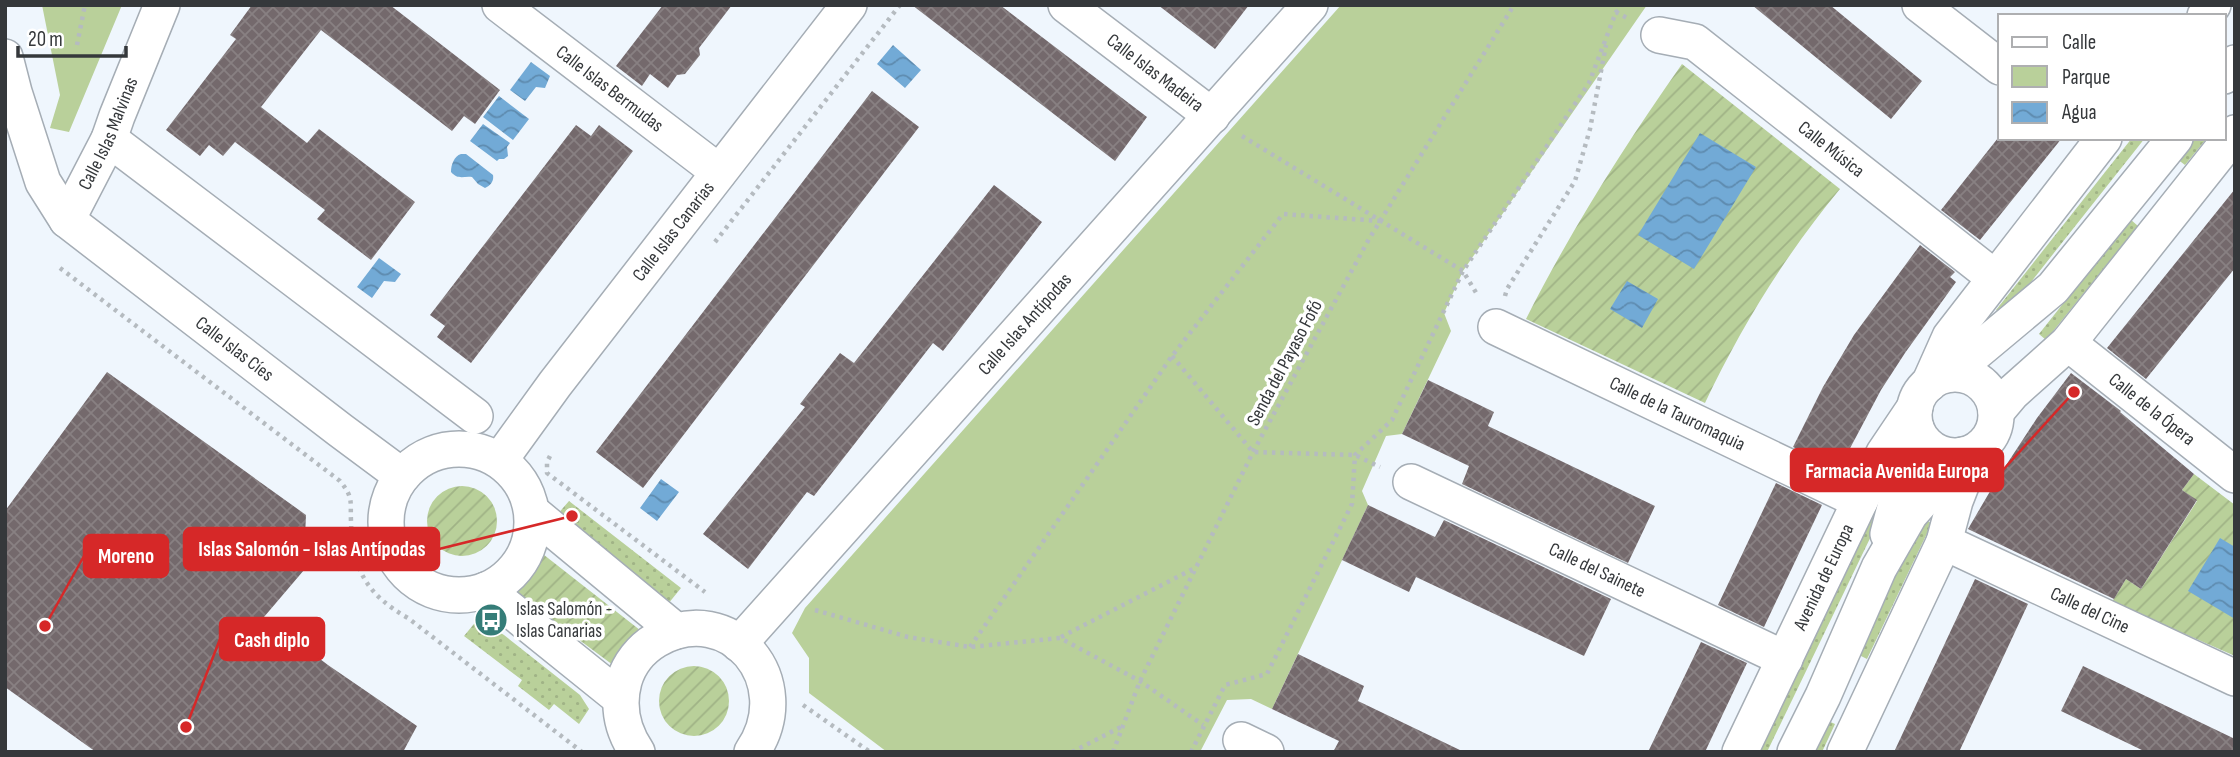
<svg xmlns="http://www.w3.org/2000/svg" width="2240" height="757" viewBox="0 0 2240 757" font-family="'Sofia Sans Condensed',sans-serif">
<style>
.grass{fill:url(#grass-dots)}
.park{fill:#b9d09a}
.garden{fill:url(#garden-furrows)}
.water{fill:url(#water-waves)}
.building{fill:url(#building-cross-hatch)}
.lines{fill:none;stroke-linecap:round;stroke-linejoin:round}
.minor-casing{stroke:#a5adb5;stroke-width:38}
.path{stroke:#b5bbc0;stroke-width:4.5;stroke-dasharray:3.5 5;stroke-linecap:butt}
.minor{stroke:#fff;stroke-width:35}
.labels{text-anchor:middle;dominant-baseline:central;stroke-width:7;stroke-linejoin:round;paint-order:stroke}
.street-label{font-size:19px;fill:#35383b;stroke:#fff}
.poi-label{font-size:19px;fill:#35383b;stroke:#fff;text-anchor:start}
.leader{fill:none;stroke:#d62828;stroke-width:2.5}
.callout-dot{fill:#d62828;stroke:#fff;stroke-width:2.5}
.callout{fill:#d62828;stroke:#d62828;stroke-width:2.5}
.callout-label{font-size:21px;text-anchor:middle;font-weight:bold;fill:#fff}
</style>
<defs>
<pattern id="grass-dots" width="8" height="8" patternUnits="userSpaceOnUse" patternTransform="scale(1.75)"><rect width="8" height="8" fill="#b9d09a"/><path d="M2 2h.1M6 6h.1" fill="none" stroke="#a0b386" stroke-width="1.8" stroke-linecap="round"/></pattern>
<pattern id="garden-furrows" width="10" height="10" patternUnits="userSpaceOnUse" patternTransform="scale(1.75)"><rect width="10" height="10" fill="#b9d09a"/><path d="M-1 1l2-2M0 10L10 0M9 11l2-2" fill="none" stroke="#a0b386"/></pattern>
<pattern id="water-waves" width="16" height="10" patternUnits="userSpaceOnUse" patternTransform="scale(1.75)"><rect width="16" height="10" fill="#72aad6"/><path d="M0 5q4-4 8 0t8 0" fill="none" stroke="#5e8baf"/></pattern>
<pattern id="building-cross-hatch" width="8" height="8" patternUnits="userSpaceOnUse" patternTransform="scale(1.75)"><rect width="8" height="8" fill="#74696c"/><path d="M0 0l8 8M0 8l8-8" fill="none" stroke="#888082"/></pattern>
</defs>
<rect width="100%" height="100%" fill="#eff6fd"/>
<path class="grass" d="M 2132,138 L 2145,138 L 2004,316 L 1996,310 Z
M 2194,138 L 2207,138 L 2185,165 L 2177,159 Z
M 2130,219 L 2138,226 L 2046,340 L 2039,334 Z
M 1879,496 L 1888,501 L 1767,752 L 1756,752 Z
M 569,501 L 681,588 L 668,604 L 556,516 Z
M 1922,519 L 1932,523 L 1867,659 L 1857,654 Z
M 478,619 L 504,635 L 580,695 L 589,709 L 579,724 L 554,704 L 549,710 L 518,686 L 522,680 L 464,636 Z
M 1826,720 L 1835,724 L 1822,752 L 1810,752 Z"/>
<path class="park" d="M 42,5 L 122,5 L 69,132 L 50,128 L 60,95 Z
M 1341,5 L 1647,5 L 1463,271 L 1444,313 L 1451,331 L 1402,434 L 1386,436 L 1362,491 L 1368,505 L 1272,709 L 1251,699 L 1227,700 L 1200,752 L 887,752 L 809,693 L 809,658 L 792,633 L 805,608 Z"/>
<path class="garden" d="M 1682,64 L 1840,189 C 1786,254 1741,327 1705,403 L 1526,319 C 1571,230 1625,145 1682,64 Z
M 2194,474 L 2235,505 L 2235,656 L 2112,602 L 2126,579 L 2141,589 L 2197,501 L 2182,490 Z
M427 521a35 35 0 1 1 70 0a35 35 0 1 1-70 0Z
M 539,551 L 645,634 L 617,668 L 512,590 L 527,573 Z
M659 701a35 35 0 1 1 70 0a35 35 0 1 1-70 0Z"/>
<path class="water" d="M 893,45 L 921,70 L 905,88 L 877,64 Z
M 531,62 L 550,76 L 545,88 L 536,87 L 525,101 L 510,90 Z
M 499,96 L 529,119 L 513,140 L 483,117 Z
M 483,124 L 510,143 L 507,147 L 508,156 L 504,159 L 499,159 L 497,161 L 470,141 Z
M 1700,133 L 1756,167 L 1694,269 L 1638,235 Z
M 461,154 L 466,154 L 493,175 C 494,181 491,185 485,188 L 478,184 L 472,177 C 463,176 458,180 451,172 C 451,165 454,156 461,154 Z
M 379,258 L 401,274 L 395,282 L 384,281 L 372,298 L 357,287 Z
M 1627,281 L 1658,299 L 1642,328 L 1610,309 Z
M 661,479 L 679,492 L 657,521 L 640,508 Z
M 2220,538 L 2235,547 L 2235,619 L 2188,591 Z"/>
<path class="building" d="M 252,5 L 390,5 L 500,90 L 475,124 L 464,116 L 452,131 L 321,30 L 261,107 L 307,143 L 319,129 L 415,202 L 371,260 L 317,219 L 325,210 L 235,142 L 223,156 L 209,145 L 200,156 L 166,130 L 236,39 L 230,35 Z
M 663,5 L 732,5 L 699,48 L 700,55 L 685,74 L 677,75 L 668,88 L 650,74 L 642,86 L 616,66 Z
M 912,5 L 1000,5 L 1147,117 L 1115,161 Z
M 1158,5 L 1249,5 L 1215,49 Z
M 1752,5 L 1830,5 L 1922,81 L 1891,119 Z
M 872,91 L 919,127 L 643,488 L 596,452 Z
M 576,125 L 591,136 L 599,125 L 633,151 L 471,363 L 437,337 L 445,326 L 430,315 Z
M 1998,138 L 2062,138 L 1980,240 L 1941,210 Z
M 994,185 L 1042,222 L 943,351 L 933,343 L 814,496 L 807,492 L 748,569 L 703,534 L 805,407 L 800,404 L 840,353 L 854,363 Z
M 2235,189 L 2235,268 L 2146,379 L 2107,348 Z
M 1920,245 L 1955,272 L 1950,277 L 1956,282 L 1905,353 L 1881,390 L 1839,469 L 1793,447 L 1823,387 L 1854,335 Z
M 107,372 L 306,515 L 305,537 L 310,563 L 264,617 L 328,665 L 417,726 L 403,752 L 96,752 L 5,687 L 5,511 Z
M 2071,373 L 2121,411 L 2120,412 L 2194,474 L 2182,490 L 2197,500 L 2141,589 L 2126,579 L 2114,599 L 1968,529 L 1999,476 L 2037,418 Z
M 1428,380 L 1494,412 L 1488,426 L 1655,506 L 1628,563 L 1462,484 L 1469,466 L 1402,434 Z
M 1776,483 L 1822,505 L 1764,627 L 1718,605 Z
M 1368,505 L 1435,537 L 1444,520 L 1611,599 L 1584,656 L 1416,577 L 1409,592 L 1342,560 Z
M 1975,579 L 2028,604 L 1959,752 L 1894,752 Z
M 1701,642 L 1747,663 L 1705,752 L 1648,752 Z
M 1298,654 L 1364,686 L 1358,701 L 1464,752 L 1333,752 L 1339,741 L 1272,709 Z
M 2083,666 L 2235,739 L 2235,752 L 2146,752 L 2061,711 Z"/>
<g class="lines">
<defs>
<g id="minor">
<path id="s1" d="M 500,5 L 719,172"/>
<path id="s2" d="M 1066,5 L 1212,116"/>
<path d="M 1920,5 L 2000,67"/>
<path d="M 2205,16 L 2213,5"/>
<path id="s3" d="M 1659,35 L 1695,42 L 1995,278"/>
<path id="s4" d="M 5,57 L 14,92 L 43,182 L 67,220 L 340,430 L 402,476"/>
<path d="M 2224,76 L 2235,63"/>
<path d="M 109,139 L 475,416"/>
<path id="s5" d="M 67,220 L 109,139 L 117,116 L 162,5"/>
<path id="s6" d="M 1496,327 L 1860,501"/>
<path id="s7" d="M 2068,343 L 2235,475"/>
<path d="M 1950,374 L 2053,288 L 2175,138"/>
<circle cx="1955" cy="415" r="41"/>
<path d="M 1929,384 L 1950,337 L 2104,138"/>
<path d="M 1996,412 L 2012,393 L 2068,343 L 2235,133"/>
<circle cx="459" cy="522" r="73"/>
<path id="s8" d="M 500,460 L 555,384 L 849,5"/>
<path id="s9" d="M 1411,482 L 1785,659"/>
<path d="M 532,512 L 676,631"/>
<path d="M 1888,534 L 1916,428"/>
<path id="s10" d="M 1944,542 L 2235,678"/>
<path d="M 486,590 L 620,698"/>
<path id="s11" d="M 739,644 L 1310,5"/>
<path d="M 1241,740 L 1266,752"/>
<path d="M 637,752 C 622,730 617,707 624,681 C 629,664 641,649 656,640 C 730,597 800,682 752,752"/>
<path id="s12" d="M 1740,752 L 1860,501 L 1884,453 L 1915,407"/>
<path d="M 1795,752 L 1823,696 L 1879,568 L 1910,514 L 1963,455"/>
<path d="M 1845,752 L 1944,542 L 1955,501 L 1971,460"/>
</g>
</defs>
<use href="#minor" class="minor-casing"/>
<path class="path" d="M 1616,13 L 1622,5
M 77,45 L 85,5
M 1242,136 L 1463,271 L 1478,296
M 715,242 L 900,5
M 60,268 L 340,481 C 354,498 350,502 351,521 C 352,569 367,595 408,618 L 582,752
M 1505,296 L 1507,289 L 1575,181 L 1590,129 L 1606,45
M 1172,356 L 1253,452 L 1355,455 L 1380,467
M 550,456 L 547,462 L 547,473 L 705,592
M 815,610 L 908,637 L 970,647 L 1060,638 L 1140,681 L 1203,725
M 1061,637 L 1193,569
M 970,647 L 1172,356 L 1283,214 L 1380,221
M 803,705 L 870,752
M 1072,752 L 1121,727
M 1113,752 L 1140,681 L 1253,452 L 1369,239 L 1514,5
M 1191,752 L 1225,685 L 1267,674 L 1352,504 L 1355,455 L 1392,420 L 1463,271 L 1589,83 L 1616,12 L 1627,18"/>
<use href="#minor" class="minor"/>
</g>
<defs>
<symbol id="bus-disc" viewBox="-11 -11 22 22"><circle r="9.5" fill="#357d78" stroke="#fff"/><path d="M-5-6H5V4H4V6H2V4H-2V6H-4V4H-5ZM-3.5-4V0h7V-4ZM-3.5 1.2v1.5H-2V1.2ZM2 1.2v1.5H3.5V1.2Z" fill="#fff"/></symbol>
</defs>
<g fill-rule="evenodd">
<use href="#bus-disc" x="472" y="601" width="38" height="38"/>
</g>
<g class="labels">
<g class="street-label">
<text stroke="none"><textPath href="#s2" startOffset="112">Calle Islas Madeira</textPath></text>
<text stroke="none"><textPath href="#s1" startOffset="138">Calle Islas Bermudas</textPath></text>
<text stroke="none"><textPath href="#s5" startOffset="96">Calle Islas Malvinas</textPath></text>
<text stroke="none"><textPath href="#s3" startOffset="210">Calle Música</textPath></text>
<text stroke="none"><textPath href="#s8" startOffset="287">Calle Islas Canarias</textPath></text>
<text stroke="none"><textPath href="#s11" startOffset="429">Calle Islas Antípodas</textPath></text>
<text stroke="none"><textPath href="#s4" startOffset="387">Calle Islas Cíes</textPath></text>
<text transform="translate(1285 363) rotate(-62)">Senda del Payaso Fofó</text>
<text stroke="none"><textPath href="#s7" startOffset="107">Calle de la Ópera</textPath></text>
<text stroke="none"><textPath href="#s6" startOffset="201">Calle de la Tauromaquia</textPath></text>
<text stroke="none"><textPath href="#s9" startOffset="206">Calle del Sainete</textPath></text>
<text stroke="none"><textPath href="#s12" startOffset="194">Avenida de Europa</textPath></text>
<text stroke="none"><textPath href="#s10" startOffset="161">Calle del Cine</textPath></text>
</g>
<g class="poi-label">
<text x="516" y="609">Islas Salomón -<tspan x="516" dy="22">Islas Canarias</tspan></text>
</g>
</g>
<path class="leader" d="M2074 392L2003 470M572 516L439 549M45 626L84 556M186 727L220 639"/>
<g class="callout-dot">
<circle cx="2074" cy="392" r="7"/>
<circle cx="572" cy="516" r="7"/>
<circle cx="45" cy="626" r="7"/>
<circle cx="186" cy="727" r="7"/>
</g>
<g class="callout">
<rect x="1791" y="449" width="212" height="42" rx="7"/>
<rect x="184" y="528" width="255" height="42" rx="7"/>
<rect x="84" y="535" width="84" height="42" rx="7"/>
<rect x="220" y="618" width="104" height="42" rx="7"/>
</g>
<g class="callout-label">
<text x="1897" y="478">Farmacia Avenida Europa</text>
<text x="312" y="556">Islas Salomón - Islas Antípodas</text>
<text x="126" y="563">Moreno</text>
<text x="272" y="647">Cash diplo</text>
</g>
<rect width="2240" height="757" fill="none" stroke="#35383b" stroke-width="14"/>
<rect x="1998" y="14" width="228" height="126" fill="#ffffff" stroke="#aeafb1" stroke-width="2"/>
<rect x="2012" y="37" width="35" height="10" fill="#ffffff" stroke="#aeafb1" stroke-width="2"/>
<text x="2062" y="49" font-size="21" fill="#35383b">Calle</text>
<rect x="2012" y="66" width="35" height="21" fill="#b9d09a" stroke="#aeafb1" stroke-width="2"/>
<text x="2062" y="84" font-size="21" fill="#35383b">Parque</text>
<rect x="2012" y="102" width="35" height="21" fill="url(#water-waves)" stroke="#aeafb1" stroke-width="2"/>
<text x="2062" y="119" font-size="21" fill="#35383b">Agua</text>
<path d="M18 46v10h108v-10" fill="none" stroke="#35383b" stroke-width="3.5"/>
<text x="28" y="46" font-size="21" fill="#35383b" stroke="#ffffff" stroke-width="5" paint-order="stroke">20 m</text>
</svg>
